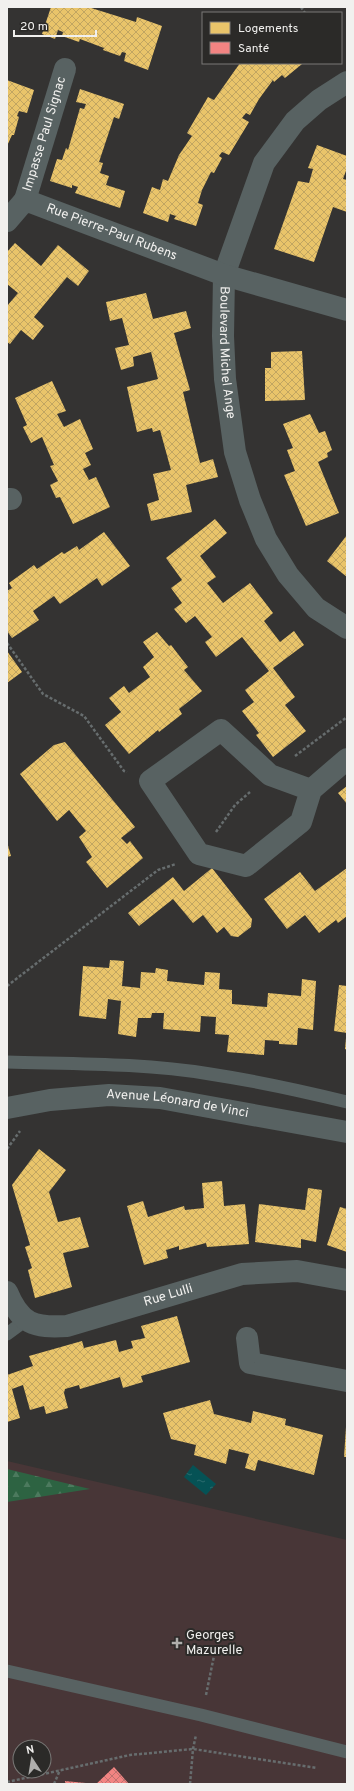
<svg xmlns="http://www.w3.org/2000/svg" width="354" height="1791" viewBox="0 0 354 1791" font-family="Overpass,sans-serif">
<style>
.medical{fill:#483637;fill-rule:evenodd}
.forest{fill:url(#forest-firs)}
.water{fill:url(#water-ripples)}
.homes{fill:url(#homes-cross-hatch)}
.health{fill:url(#health-cross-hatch)}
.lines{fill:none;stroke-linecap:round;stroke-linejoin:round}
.path{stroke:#676d6e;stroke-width:2.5;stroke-dasharray:3 2;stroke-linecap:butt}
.service{stroke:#586262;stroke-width:13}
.minor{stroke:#586262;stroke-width:22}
.tertiary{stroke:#586262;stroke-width:22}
.poi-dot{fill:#afaeac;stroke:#2b2a28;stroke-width:1.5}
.labels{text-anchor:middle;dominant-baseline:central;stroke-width:4;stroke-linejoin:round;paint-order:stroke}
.street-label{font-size:13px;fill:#f1f0ee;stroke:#2b2a28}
.poi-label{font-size:13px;fill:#f1f0ee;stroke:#2b2a28;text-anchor:start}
</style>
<defs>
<pattern id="forest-firs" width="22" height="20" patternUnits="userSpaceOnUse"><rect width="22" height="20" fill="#2d6342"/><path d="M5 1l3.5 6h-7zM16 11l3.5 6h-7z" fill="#4c7a5e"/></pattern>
<pattern id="water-ripples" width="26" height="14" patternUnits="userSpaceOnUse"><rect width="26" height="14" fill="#055255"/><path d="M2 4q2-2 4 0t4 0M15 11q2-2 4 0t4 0" fill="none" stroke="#2a6b6e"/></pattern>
<pattern id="homes-cross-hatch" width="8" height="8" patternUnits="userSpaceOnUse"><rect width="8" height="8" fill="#e9c46a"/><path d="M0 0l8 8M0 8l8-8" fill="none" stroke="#c1a561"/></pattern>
<pattern id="health-cross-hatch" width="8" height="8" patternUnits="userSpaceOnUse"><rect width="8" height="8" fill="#f28482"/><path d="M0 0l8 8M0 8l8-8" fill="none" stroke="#bf7270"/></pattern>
</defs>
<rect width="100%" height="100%" fill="#343332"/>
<path class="medical" d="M 7,1461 L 347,1540 L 347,1784 L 7,1784 ZM 20,1747 L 44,1747 L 44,1771 L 20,1771 Z"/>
<path class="forest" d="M 7,1469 L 90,1489 L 7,1502 Z"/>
<path class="water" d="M 193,1465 L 216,1484 L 206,1495 L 184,1477 Z"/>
<path class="homes" d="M 51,7 L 88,7 L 136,22 L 137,17 L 162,26 L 148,70 L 124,61 L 126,53 L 122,52 L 120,56 L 103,50 L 104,48 L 80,39 L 79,42 L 62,36 L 63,32 L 58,30 L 55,39 L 42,34 Z
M 240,63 L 302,64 L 285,78 L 282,75 L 274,82 L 273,80 L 259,99 L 250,115 L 246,113 L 242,118 L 249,122 L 229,155 L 222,152 L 219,156 L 222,158 L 214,173 L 211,172 L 202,190 L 198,203 L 203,205 L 196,226 L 174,219 L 176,216 L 170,214 L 168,222 L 143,213 L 152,187 L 160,190 L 163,179 L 168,181 L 179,155 L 192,136 L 187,133 L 208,97 L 214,100 Z
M 7,80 L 34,90 L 27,113 L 19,111 L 17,116 L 19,117 L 14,135 L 12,135 L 7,146 Z
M 80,89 L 124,104 L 119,119 L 114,117 L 99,162 L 103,163 L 100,173 L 109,176 L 106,185 L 125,191 L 120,208 L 75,193 L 78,187 L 72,185 L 72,188 L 50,181 L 57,159 L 62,160 L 66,148 L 68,150 L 80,108 L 84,109 L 86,104 L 76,102 Z
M 317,145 L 347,156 L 347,168 L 343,179 L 347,180 L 347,212 L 333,207 L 314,262 L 274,249 L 298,181 L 309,183 L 313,169 L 308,168 Z
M 15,243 L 41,266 L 58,245 L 89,271 L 78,286 L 67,277 L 34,317 L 44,326 L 33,340 L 21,330 L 10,344 L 7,342 L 7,306 L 18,293 L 7,284 L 7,252 Z
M 146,293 L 153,319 L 186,311 L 191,328 L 174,333 L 190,390 L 183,392 L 200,463 L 213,459 L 218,477 L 186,485 L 192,512 L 151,521 L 147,504 L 159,500 L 153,474 L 171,470 L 160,430 L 153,432 L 152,428 L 137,432 L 127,387 L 158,379 L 151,352 L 133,357 L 134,366 L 121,370 L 115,348 L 129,345 L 122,318 L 110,321 L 106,302 Z
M 302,351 L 305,400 L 265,401 L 265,368 L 271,368 L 271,352 Z
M 52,381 L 66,411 L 57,414 L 64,427 L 80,419 L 93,449 L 85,453 L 91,465 L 83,469 L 89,480 L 96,477 L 110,507 L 73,524 L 60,497 L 56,498 L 50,485 L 58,481 L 50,466 L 54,465 L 42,437 L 31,443 L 23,427 L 27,425 L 15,398 Z
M 310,414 L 319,433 L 325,431 L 332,450 L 327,453 L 328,457 L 318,462 L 339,513 L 306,526 L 284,475 L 295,471 L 287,450 L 293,448 L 283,424 Z
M 215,519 L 227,533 L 200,556 L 216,577 L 207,583 L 223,603 L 250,583 L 273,613 L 264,621 L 280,642 L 294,631 L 304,645 L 273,668 L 295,697 L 285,705 L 306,731 L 273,757 L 256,735 L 259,733 L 242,711 L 254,702 L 245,690 L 269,671 L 242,637 L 216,657 L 205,642 L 212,637 L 195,616 L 186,623 L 174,609 L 182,603 L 171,588 L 182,580 L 166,558 Z
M 104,532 L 130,566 L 102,586 L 97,578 L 60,604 L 54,596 L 33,611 L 39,620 L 12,638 L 7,631 L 7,591 L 12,588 L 9,583 L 34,565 L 37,569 L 62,552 L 64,554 L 77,546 L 79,550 Z
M 347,535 L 347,577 L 327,561 Z
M 157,632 L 169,646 L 171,645 L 188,667 L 184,670 L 202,691 L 179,709 L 182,714 L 159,732 L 158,730 L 129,754 L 105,725 L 121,712 L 109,698 L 124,686 L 129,693 L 150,677 L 143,667 L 154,657 L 143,642 Z
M 7,651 L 22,672 L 7,683 Z
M 65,742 L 135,827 L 121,838 L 127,844 L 130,841 L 143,858 L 107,888 L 86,862 L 92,857 L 79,837 L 86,831 L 69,810 L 57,821 L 20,774 L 54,745 Z
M 347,786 L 347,804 L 338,793 Z
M 7,842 L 11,856 L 7,857 Z
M 212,868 L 252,919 L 251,927 L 238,937 L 231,936 L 224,927 L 217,933 L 203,915 L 193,923 L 173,899 L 139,926 L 128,913 L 173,877 L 184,891 Z
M 347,868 L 347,916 L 338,923 L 336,920 L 319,933 L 305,915 L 287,929 L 264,899 L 300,872 L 315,891 Z
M 110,960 L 124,961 L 122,986 L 140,988 L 141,972 L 155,973 L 156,968 L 168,970 L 167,981 L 204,985 L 205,972 L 220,973 L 219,989 L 232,990 L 232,1004 L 267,1007 L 268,993 L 301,996 L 302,979 L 316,981 L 313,1030 L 298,1028 L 297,1045 L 279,1044 L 279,1041 L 265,1040 L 264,1055 L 227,1052 L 229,1035 L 215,1034 L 216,1017 L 201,1016 L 200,1032 L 163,1029 L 164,1013 L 152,1013 L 151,1018 L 138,1018 L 136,1037 L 118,1034 L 121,1001 L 108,999 L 106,1019 L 79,1016 L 83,966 L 109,968 Z
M 339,985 L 347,986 L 347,1033 L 334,1031 Z
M 346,1038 L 347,1038 L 347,1050 L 345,1049 Z
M 39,1149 L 66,1170 L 49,1192 L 58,1222 L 80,1217 L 89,1247 L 63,1253 L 72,1287 L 35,1298 L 28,1270 L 32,1268 L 25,1247 L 30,1245 L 12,1185 Z
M 222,1181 L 224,1206 L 245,1204 L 249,1244 L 207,1247 L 206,1243 L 179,1250 L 179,1246 L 166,1250 L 168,1258 L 144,1265 L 127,1206 L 143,1201 L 148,1217 L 184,1206 L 185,1210 L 204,1208 L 202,1183 Z
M 308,1188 L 322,1190 L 316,1242 L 301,1239 L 301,1248 L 255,1242 L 259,1204 L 305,1210 Z
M 340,1207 L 347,1209 L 347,1252 L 327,1245 Z
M 177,1316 L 190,1362 L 141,1376 L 143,1382 L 123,1388 L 120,1377 L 80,1389 L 79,1385 L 65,1389 L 64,1393 L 68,1408 L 46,1414 L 44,1406 L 30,1410 L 23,1385 L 12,1389 L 20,1418 L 7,1422 L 7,1375 L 33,1366 L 29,1356 L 82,1341 L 84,1348 L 116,1340 L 119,1352 L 133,1348 L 131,1341 L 145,1338 L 141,1326 Z
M 210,1400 L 214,1414 L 251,1423 L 253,1411 L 286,1419 L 285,1425 L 323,1435 L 314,1475 L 258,1460 L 255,1471 L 245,1468 L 249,1454 L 229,1449 L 226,1464 L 194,1455 L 196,1445 L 171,1439 L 163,1413 Z
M 346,1427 L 347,1427 L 347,1457 L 344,1457 Z"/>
<path class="health" d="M 114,1767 L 129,1784 L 65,1784 L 65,1781 L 96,1784 Z"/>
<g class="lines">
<path class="path" d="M 301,7 L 305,13
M 7,643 L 43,694 L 84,716 L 124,771 L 127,772
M 295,756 L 347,717
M 216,832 L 235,805 L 250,792
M 7,986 L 158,870 L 176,864
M 7,1149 L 20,1131
M 206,1695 L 215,1651
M 7,1782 L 130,1755 L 193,1749 L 317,1768
M 54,1784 L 60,1770
M 190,1784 L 193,1749 L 196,1735"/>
<path class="service" d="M 7,1062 C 75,1064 143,1063 210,1074 C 256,1081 302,1091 347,1102
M 7,1334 L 26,1320
M 7,1671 L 201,1715 L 347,1752"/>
<g class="minor">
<path id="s1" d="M 347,82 L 319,100 L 295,121 L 264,163 L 224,275 L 223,336 L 225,379 L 235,452 L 250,500 L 266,539 L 288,575 L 316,608 L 347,628"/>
<path id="s2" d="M 25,200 L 65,69"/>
<path id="s3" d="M 7,221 L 25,200 L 224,275 L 347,310"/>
<path d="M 7,499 L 11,499"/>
<path d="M 311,790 L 270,775 L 221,730 L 150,781 L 199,854 L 246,866 L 301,822 L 311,790 L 347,759"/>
<path id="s4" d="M 7,1292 C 20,1324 34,1328 67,1326 L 242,1274 L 297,1271 L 347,1280"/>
<path d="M 247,1338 L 250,1363 L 347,1381"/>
</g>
<path class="tertiary" id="s5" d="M 7,1108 L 50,1100 L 109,1095 L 160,1098 L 347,1132"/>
</g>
<path class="poi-dot" d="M175 1637h4v4h4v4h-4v4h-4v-4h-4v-4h4z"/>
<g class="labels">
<g class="street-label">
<text stroke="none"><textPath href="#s2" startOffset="69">Impasse Paul Signac</textPath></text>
<text stroke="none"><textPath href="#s3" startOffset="120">Rue Pierre-Paul Rubens</textPath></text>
<text stroke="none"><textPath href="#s1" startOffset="314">Boulevard Michel Ange</textPath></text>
<text stroke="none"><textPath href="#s5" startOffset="172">Avenue Léonard de Vinci</textPath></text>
<text stroke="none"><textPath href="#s4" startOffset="182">Rue Lulli</textPath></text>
</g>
<g class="poi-label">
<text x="186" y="1636">Georges<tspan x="186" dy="15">Mazurelle</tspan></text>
</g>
</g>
<rect width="354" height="1791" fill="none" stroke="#f1f0ee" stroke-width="16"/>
<rect x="202" y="12" width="140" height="52" fill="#2b2a28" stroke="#7a7977"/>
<rect x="210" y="22" width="20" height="12" fill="#e9c46a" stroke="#7a7977"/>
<text x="238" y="32" font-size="12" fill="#f1f0ee">Logements</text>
<rect x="210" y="42" width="20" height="12" fill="#f28482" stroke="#7a7977"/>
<text x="238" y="52" font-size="12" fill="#f1f0ee">Santé</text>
<g transform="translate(32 1759) rotate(348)"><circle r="19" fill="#2b2a28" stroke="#7a7977"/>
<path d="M0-3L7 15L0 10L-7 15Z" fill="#afaeac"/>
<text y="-6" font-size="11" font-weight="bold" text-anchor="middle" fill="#f1f0ee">N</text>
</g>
<path d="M14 30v6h82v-6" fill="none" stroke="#f1f0ee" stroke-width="2"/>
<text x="20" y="30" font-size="12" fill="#f1f0ee" stroke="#2b2a28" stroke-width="3" paint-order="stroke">20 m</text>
</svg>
